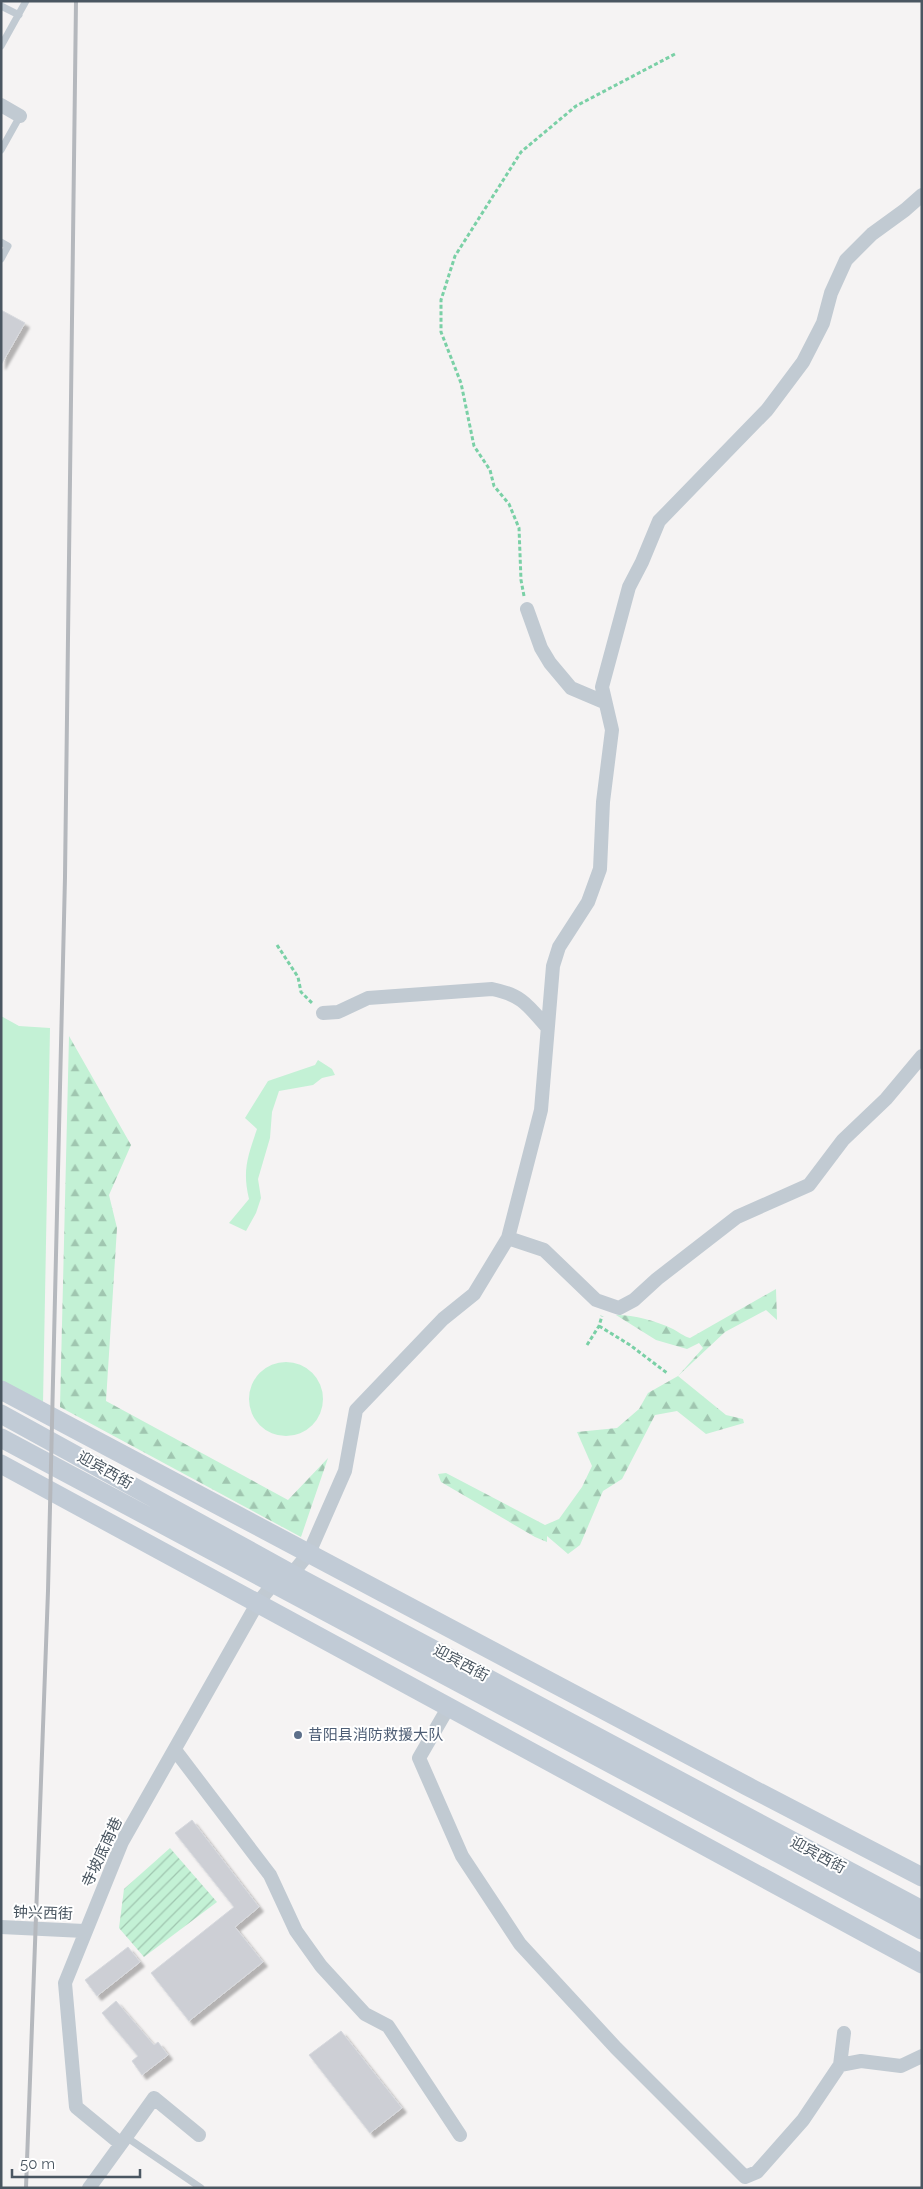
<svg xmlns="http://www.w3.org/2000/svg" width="923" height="2189" viewBox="0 0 923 2189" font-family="Raleway,'Noto Sans SC',sans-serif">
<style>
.green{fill:#c3f1d5}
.forest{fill:url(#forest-firs)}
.garden{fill:url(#garden-furrows)}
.building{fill:#cdcfd5;stroke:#d7d9de;filter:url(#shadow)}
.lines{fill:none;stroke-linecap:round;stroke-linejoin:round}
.path{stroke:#7ad0a6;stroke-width:3;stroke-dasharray:4 2.5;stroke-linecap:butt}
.lane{stroke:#c1cad2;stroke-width:7}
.street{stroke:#c1cad2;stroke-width:14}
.secondary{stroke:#c1cbd6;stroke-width:19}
.rail{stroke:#b5b8bd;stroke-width:4}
.service-dot{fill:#5c6f8a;stroke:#fff;stroke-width:2}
.labels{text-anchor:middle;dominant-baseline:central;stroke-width:4;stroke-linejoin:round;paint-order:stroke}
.street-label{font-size:15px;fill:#4a5661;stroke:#fff}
.service-label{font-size:15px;fill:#4e5e75;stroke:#fff;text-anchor:start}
</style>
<defs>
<pattern id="forest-firs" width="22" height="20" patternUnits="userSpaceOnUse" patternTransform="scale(1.25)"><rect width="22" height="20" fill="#c3f1d5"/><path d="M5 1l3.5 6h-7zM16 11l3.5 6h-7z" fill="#a0c6b0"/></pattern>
<pattern id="garden-furrows" width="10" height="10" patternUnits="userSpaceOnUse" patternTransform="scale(1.25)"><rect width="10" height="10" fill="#c3f1d5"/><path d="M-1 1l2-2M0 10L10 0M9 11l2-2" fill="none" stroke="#a0c6b0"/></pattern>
<filter id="shadow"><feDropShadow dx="4.5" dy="4.5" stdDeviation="1" flood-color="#0004"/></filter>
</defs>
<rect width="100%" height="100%" fill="#f5f3f3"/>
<path class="green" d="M 1,1016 L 19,1026 L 50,1028 L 43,1404 L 1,1380 Z
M 318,1060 L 332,1069 L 335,1075 L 322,1078 L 313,1085 L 279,1091 L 272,1112 L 270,1138 L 258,1179 L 261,1198 L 256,1213 L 246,1231 L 229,1223 L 249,1199 C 242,1170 248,1156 257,1129 L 245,1118 L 268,1081 L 315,1065 Z
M249 1399a37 37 0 1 1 74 0a37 37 0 1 1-74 0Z"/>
<path class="forest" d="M 69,1036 L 131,1145 L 109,1195 L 117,1228 L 106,1401 L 288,1500 L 328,1458 L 301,1537 L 60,1407 Z
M 776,1289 L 777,1320 L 766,1310 L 725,1332 L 678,1376 L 726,1415 L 743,1419 L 744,1423 L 706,1434 L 677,1411 L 655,1415 L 622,1479 L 603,1491 L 580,1545 L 568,1554 L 547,1536 L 547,1542 L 535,1537 L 441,1482 L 438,1474 L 446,1473 L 545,1525 L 559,1519 L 582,1487 L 592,1466 L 577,1432 L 617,1428 L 639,1409 L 648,1393 L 678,1376 L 703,1348 L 699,1343 L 687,1349 L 656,1340 L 616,1315 C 635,1315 656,1321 673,1329 C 679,1332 683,1336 690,1338 Z"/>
<path class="garden" d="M 170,1848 L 217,1902 L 144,1957 L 119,1928 L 124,1889 Z"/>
<path class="building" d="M 1,310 L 25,323 L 1,365 Z
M 192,1820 L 259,1907 L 235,1927 L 263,1962 L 189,2021 L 151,1973 L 234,1907 L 175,1833 Z
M 128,1947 L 140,1962 L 97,1996 L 85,1980 Z
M 116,2001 L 154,2045 L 158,2042 L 168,2055 L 142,2075 L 132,2061 L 138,2056 L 102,2013 Z
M 341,2031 L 402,2108 L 370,2133 L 309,2055 Z"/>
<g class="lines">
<path class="path" d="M 524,596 L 521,580 L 519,528 L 509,504 L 494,486 L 490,470 L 474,446 L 461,383 L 441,332 L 441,300 L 455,256 L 521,152 L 576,106 L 675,54
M 277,945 L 298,977 L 301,992 L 312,1003
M 599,1326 L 630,1345 L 667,1373
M 587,1345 L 599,1326 L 602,1316"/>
<path class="lane" d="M 1,6 L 19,15
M 1,46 L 26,1
M 1,150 L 20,116
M 1,242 L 8,246 L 1,259
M 126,2137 L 201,2188"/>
<path class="street" d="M 1,105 L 20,116
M 527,609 L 541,648 L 550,663 L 571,688 L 604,702
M 323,1013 L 338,1012 L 368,998 L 492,989 C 521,995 527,1004 546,1026
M 508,1238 L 544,1250 L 596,1300 L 619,1308 L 634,1300 L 657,1279 L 737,1217 L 809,1185 L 843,1140 L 886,1099 L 922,1056
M 292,1574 L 309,1553 L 345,1471 L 356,1410 L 443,1319 L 474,1294 L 508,1238 L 541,1110 L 553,966 L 559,947 L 588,902 L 600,869 L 603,802 L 612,730 L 602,687 L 629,587 L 642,562 L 659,521 L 767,410 L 803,362 L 823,323 L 831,293 L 846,260 L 872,234 L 905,210 L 922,195
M 448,1708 L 419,1758 L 462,1856 L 520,1944 L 616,2048 L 745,2177 L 757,2172 L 803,2120 L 840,2065 L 844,2033
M 175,1750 L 270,1875 L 296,1931 L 321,1966 L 365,2014 L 388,2026 L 460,2135
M 1,1927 L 84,1931
M 840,2065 L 861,2061 L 901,2066 L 922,2056
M 199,2135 L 154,2098 L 121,2144 L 76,2107 L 65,1983 L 122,1842 L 257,1604 L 273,1584
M 89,2188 L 121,2144"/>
<path class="secondary" d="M 1,1390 L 747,1786 L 922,1877
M 1,1414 L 292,1574 L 922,1910
M 1,1438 L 922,1930
M 1,1464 L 922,1964"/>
<path class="rail" d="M 26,2188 L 48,1591 L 65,877 L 76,1"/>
</g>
<circle class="service-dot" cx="298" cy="1735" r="5"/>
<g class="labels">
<g class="street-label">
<text transform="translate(105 1470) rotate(29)">迎宾西街</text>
<text transform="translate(461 1663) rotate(28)">迎宾西街</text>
<text transform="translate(102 1852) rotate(-65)">寺坡底南巷</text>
<text transform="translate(818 1855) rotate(28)">迎宾西街</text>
<text transform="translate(43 1913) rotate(2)">钟兴西街</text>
</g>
<g class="service-label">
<text x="308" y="1735">昔阳县消防救援大队</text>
</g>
</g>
<rect width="923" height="2189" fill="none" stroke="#4a5661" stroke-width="5"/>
<path d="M12 2169v8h128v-8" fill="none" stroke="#4a5661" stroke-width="2.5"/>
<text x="20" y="2169" font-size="15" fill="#4a5661" stroke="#ffffff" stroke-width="4" paint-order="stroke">50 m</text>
</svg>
